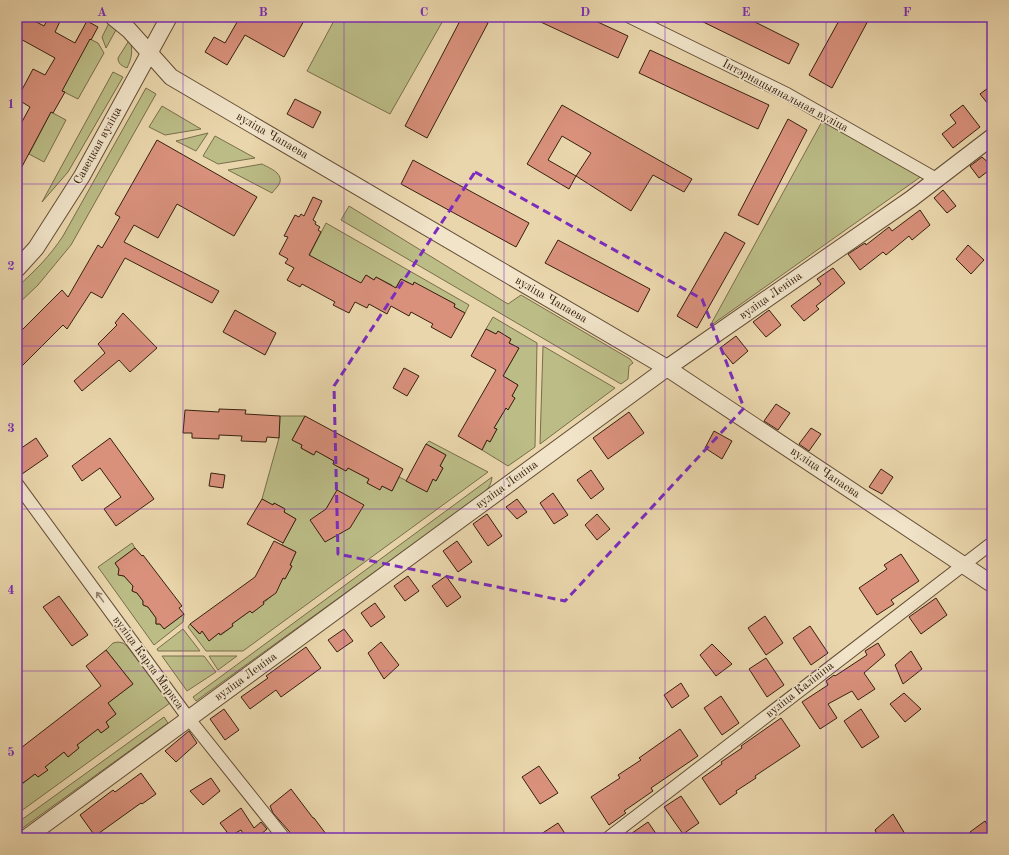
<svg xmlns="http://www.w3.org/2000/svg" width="1009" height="855" viewBox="0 0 1009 855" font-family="'Old Standard TT',serif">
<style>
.green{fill:#bbbc86;stroke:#796e4a}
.building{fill:#d9917c;stroke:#37200f;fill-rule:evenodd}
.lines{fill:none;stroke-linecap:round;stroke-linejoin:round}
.minor-casing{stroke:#644e36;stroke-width:14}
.tertiary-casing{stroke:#644e36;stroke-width:18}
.minor{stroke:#f1e4c9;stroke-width:12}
.tertiary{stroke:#f1e4c9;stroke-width:16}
.oneway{stroke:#94826c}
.marked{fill:none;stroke:#7b2cbf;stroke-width:3;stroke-dasharray:8 5;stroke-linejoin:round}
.grid{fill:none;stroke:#7b2cbf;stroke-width:1;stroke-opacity:0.55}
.labels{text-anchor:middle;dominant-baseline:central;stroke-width:3;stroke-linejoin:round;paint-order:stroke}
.street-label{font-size:12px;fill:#37200f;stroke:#f1e4c9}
.neatline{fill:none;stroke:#7b2cbf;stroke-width:1.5}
.grid-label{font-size:13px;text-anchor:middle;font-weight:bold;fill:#7b2cbf}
</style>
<rect width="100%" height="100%" fill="#ead6ac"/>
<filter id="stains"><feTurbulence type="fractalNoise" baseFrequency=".005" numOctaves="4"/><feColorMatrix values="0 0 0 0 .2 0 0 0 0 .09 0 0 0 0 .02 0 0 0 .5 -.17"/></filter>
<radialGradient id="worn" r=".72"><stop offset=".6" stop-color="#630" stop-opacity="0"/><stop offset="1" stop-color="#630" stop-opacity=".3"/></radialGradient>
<path class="green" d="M 336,17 L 445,17 L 390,114 L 307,71 Z
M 109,23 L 117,28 L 106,48 L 102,37 Z
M 80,34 L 98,43 L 104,53 L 78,99 L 62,91 L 75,43 Z
M 130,39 C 133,50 132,58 127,68 C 122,66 118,64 118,58 Z
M 113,72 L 123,77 L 68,172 L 42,202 Z
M 146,88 L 156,94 L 71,245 L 38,285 L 17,305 L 17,287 C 35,271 50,256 63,236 Z
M 162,106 L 201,129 L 165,135 L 149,127 Z
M 51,112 L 66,120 L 44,162 L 29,154 Z
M 825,116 L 926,173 L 710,326 Z
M 208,133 L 196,151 L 176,141 Z
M 215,136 L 255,158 L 218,164 L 203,156 Z
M 262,164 C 269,168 282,172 280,182 C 279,186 274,190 272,193 L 228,170 Z
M 349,206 L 508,304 L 521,295 L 630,359 L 633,363 L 629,366 L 628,379 L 621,384 L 341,220 Z
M 326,223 L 469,305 L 465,313 L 454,307 L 455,304 L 414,283 L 413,285 L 401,279 L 394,290 L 391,288 L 392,285 L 376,277 L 374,280 L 366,275 L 360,286 L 308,258 Z
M 493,317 L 537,343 L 535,447 L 508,466 L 482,450 L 487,440 L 490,442 L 497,429 L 494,428 L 506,408 L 508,409 L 515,398 L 512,396 L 518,385 L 503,376 L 519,348 L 509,343 L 511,339 L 498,332 L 496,334 L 486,329 Z
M 543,346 L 615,388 L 540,444 Z
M 280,416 L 305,416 L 292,440 L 302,445 L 301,448 L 313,455 L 316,451 L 334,461 L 333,464 L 346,471 L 348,468 L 369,479 L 367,483 L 380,489 L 382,486 L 392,491 L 399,477 L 427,491 L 433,479 L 436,481 L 443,468 L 440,466 L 446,455 L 426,444 L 429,441 L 488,472 L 243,651 L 206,651 L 188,627 L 190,624 L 199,634 L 202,631 L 209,641 L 219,633 L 221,635 L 233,626 L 232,624 L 250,611 L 252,613 L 275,593 L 283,578 L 285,579 L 292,566 L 290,565 L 296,552 L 282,545 L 296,519 L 284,512 L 285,509 L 274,503 L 273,505 L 262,499 L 279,438 Z
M 492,477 C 491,486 488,489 481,495 L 196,701 L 193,697 Z
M 132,543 L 135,548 L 115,563 L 119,569 L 119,575 L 124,576 L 133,586 L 132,591 L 137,593 L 143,601 L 143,605 L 148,607 L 156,618 L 156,624 L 160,624 L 164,629 L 184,614 L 183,622 L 154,645 L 98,567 Z
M 183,629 L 200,651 L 158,651 L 157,649 Z
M 118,642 L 123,643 L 127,646 L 170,703 L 17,814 L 17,788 L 35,774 L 38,777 L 47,770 L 45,767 L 64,752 L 68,757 L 79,748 L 77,745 L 98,729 L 101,733 L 109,727 L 106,722 L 116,714 L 108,703 L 133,684 L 106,650 L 113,643 Z
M 162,656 L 204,656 L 216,672 L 187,691 Z
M 209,656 L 237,656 L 218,670 Z
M 164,717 L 168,723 L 17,832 L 17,823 Z"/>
<path class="building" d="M 17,17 L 27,17 L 44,26 L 49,17 L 62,17 L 55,32 L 75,43 L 87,21 L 98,27 L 91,40 L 90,39 L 62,91 L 65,92 L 53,113 L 51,112 L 17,176 L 17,131 L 30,107 L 17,99 L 33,69 L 45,75 L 55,58 L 17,37 Z
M 240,17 L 306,17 L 284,57 L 245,35 L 227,65 L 205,52 L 214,37 L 225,43 Z
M 462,17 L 477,17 L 488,23 L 427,138 L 405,126 Z
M 530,17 L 587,17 L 628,36 L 618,58 Z
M 693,17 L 745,17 L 799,44 L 789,64 Z
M 841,17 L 870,17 L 832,88 L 809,75 Z
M 650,50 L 769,105 L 758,129 L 639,73 Z
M 992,85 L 992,109 L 980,94 Z
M 295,99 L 321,112 L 313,128 L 287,114 Z
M 562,105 L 692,179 L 684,192 L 653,175 L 631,211 L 576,176 L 569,189 L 527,164 ZM 562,136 L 591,153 L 576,176 L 548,160 Z
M 963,105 L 980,127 L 953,148 L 942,134 L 956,123 L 950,115 Z
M 788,119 L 807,130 L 758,225 L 738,215 Z
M 157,140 L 257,197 L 234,236 L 177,204 L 158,238 L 134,225 L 124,242 L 219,291 L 212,303 L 125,258 L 102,298 L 91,292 L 67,329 L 63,325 L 17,371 L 17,335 L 62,290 L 68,297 L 98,245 L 102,248 L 120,217 L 115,214 Z
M 982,157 L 992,166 L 992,168 L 979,178 L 970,166 Z
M 413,160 L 529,223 L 516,247 L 401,184 Z
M 943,190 L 956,206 L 947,213 L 934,198 Z
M 313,197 L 322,201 L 313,220 L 316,222 L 315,224 L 320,227 L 318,230 L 321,232 L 309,255 L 361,283 L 366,275 L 374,280 L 376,277 L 396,288 L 401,279 L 413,285 L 414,282 L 455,304 L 454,307 L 465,313 L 451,338 L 431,327 L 433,324 L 411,312 L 409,316 L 391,306 L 387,314 L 369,304 L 367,308 L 355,302 L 349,313 L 333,305 L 335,302 L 302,284 L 300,287 L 287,280 L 294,268 L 285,263 L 288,259 L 279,254 L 288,237 L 284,236 L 295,215 L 299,217 L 301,214 L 304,216 Z
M 920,210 L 930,225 L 912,240 L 909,236 L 886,255 L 883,252 L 860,270 L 848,254 L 865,243 L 866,245 L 889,227 L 892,231 Z
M 725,232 L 745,243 L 697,328 L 677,316 Z
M 558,240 L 650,289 L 638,312 L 545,263 Z
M 968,245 L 984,260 L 971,274 L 956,259 Z
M 833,268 L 845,283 L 816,306 L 819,309 L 804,321 L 791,306 L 821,284 L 817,279 Z
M 235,310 L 276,333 L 265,355 L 223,332 Z
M 769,310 L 781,325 L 766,337 L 753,322 Z
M 123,313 L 157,348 L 130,372 L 119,360 L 82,391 L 74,381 L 105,353 L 98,344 L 117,325 L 115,323 Z
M 486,329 L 496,334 L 498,331 L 511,339 L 509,343 L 519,348 L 503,376 L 518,385 L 512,396 L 515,398 L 508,410 L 506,408 L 494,428 L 497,429 L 490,442 L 487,440 L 482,450 L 458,436 L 496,370 L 471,356 Z
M 736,336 L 748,351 L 733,364 L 720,348 Z
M 404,368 L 419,376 L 407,396 L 393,388 Z
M 776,404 L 790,413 L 778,430 L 764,421 Z
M 219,409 L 246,410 L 245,414 L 280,416 L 279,438 L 267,437 L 266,442 L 241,441 L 242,436 L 219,435 L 219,439 L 192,438 L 192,433 L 183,433 L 185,410 L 219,412 Z
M 629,412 L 644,433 L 608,459 L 593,438 Z
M 305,416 L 403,469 L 392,491 L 382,486 L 380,490 L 367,483 L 369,479 L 348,468 L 346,471 L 333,464 L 334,461 L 316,451 L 314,455 L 301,448 L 302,445 L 292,440 Z
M 811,428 L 821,434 L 809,451 L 799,444 Z
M 714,431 L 732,441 L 722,459 L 705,448 Z
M 36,438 L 48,456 L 22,474 L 17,468 L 17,451 Z
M 110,438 L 154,499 L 116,526 L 104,509 L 121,497 L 100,468 L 82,481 L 72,466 Z
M 426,444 L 446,455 L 440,466 L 443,468 L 436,481 L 433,479 L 427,492 L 406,481 Z
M 881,469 L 893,477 L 882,494 L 869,487 Z
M 591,470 L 604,489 L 591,499 L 577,480 Z
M 211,473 L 225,475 L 223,488 L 209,486 Z
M 337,490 L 364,505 L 350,528 L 325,542 L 310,520 L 326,509 Z
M 553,493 L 568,515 L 554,524 L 540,503 Z
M 262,499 L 273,505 L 274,503 L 285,509 L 284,512 L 296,519 L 283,543 L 247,524 Z
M 517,499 L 527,512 L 517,519 L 506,507 Z
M 487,514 L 502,536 L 488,546 L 473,524 Z
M 597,514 L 610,529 L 597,540 L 585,525 Z
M 274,541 L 296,552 L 290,565 L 292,566 L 285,579 L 283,578 L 276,593 L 263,602 L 264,604 L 252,613 L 250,611 L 232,624 L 233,626 L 220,635 L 219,633 L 209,641 L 202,631 L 200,634 L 190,624 L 255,577 Z
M 457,541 L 472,562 L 458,572 L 443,551 Z
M 135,548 L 142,556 L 143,555 L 182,606 L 179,608 L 184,614 L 164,629 L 160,624 L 156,624 L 156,618 L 148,607 L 143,605 L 143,601 L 137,593 L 132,591 L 133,586 L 124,576 L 118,575 L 119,569 L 115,563 Z
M 901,554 L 919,581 L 891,600 L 894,604 L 877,615 L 859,588 L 887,569 L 884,565 Z
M 408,576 L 419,591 L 405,601 L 394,586 Z
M 446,576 L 461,597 L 447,607 L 432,586 Z
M 59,596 L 88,635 L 72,646 L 43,607 Z
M 936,598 L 947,615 L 921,634 L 909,617 Z
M 375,603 L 385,617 L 371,627 L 361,613 Z
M 765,616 L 783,643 L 766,655 L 748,628 Z
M 810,626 L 828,653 L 811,665 L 793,638 Z
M 344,629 L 353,641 L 337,652 L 328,640 Z
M 381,642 L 399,665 L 384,679 L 368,653 Z
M 878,643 L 885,655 L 864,673 L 875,689 L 858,700 L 852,691 L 828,704 L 837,718 L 820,729 L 802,702 L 828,685 L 826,681 L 834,675 L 835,676 L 867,655 L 865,651 Z
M 712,644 L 732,664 L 716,676 L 700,655 Z
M 306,647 L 321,668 L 281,697 L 276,690 L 250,709 L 241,697 L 268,678 L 266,676 Z
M 106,650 L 133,684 L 108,703 L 116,714 L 106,722 L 109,727 L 101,733 L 98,729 L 77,745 L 79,748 L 68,757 L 64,752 L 45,767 L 48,770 L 38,777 L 35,774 L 23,783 L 17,774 L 17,751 L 101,686 L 86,666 Z
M 911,651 L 922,669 L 903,684 L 895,665 Z
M 766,658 L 784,685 L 767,697 L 749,669 Z
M 681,683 L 689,696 L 672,708 L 664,695 Z
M 904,693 L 921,709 L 905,722 L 890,704 Z
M 721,696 L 739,723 L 722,735 L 704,708 Z
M 224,709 L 239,730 L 225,740 L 210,719 Z
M 861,709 L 879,737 L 862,748 L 844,721 Z
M 781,718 L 800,746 L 755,776 L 756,778 L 736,791 L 737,793 L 720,805 L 702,778 L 722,764 L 721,762 L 742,748 L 741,746 Z
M 680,729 L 698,756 L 651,788 L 653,791 L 624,811 L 626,813 L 609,825 L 591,797 L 620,778 L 618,775 L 641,760 L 639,758 Z
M 189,731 L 197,743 L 176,762 L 165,751 Z
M 539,766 L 558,793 L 540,804 L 522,777 Z
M 141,773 L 156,794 L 142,804 L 141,803 L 95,836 L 80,815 L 113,790 L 115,792 Z
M 211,778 L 220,791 L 203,805 L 190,791 Z
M 291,789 L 313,818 L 314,818 L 329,838 L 295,838 L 273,813 L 270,806 Z
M 681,796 L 699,823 L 683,834 L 664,807 Z
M 241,808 L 254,828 L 261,822 L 267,829 L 259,836 L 260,838 L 240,838 L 244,835 L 241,830 L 230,836 L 220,823 Z
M 893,814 L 905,834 L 899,838 L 879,838 L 875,830 Z
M 985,821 L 992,832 L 992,838 L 974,838 L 970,832 Z
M 648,822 L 659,838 L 625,838 Z
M 558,823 L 568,838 L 535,838 Z"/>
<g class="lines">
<defs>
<path id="minor" d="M 630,17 L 787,94 L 938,180
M 17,484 L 189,719 L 284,838
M 608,838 L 992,543"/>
<path id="tertiary" d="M 113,17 L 129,30 L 171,77 L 667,368 L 992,584
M 17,269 L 36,248 L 82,176 L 169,17
M 26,838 L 667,368 L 911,199 L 992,137"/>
</defs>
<use href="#minor" class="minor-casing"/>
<use href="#tertiary" class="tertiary-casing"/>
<use href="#minor" class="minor"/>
<use href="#tertiary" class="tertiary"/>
</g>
<defs><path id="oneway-shaft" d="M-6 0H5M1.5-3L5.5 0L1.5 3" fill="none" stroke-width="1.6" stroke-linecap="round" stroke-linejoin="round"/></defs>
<use class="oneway" href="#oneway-shaft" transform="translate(100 597) rotate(-126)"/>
<path class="marked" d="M 475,172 L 702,299 L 744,408 L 565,601 L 338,554 L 334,386 Z"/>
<path class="grid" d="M 183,17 L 183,838M 344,17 L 344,838M 504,17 L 504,838M 665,17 L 665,838M 826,17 L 826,838M 17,184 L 992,184M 17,346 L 992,346M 17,509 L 992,509M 17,671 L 992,671"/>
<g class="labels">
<g class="street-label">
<text transform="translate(785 96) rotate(28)">Інтэрнацыянальная вуліца</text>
<text transform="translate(272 136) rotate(30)">вуліца Чапаева</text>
<text transform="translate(98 146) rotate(-61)">Савецкая вуліца</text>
<text transform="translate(771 296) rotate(-35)">вуліца Леніна</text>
<text transform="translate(551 300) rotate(30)">вуліца Чапаева</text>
<text transform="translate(825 473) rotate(34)">вуліца Чапаева</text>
<text transform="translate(507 485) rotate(-36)">вуліца Леніна</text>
<text transform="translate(148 663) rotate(54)">вуліца Карла Маркса</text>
<text transform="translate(246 677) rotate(-36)">вуліца Леніна</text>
<text transform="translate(800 690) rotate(-38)">вуліца Калініна</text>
</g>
</g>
<rect width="1009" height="855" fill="none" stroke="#ead6ac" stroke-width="44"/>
<rect x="22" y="22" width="965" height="811" class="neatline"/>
<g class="grid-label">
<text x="102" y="16">A</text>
<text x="263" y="16">B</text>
<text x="424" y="16">C</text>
<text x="585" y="16">D</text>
<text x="746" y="16">E</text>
<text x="907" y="16">F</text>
<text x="11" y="108">1</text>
<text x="11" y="270">2</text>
<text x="11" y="432">3</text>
<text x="11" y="594">4</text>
<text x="11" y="756">5</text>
</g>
<rect width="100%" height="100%" filter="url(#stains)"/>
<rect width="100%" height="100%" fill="url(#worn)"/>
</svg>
